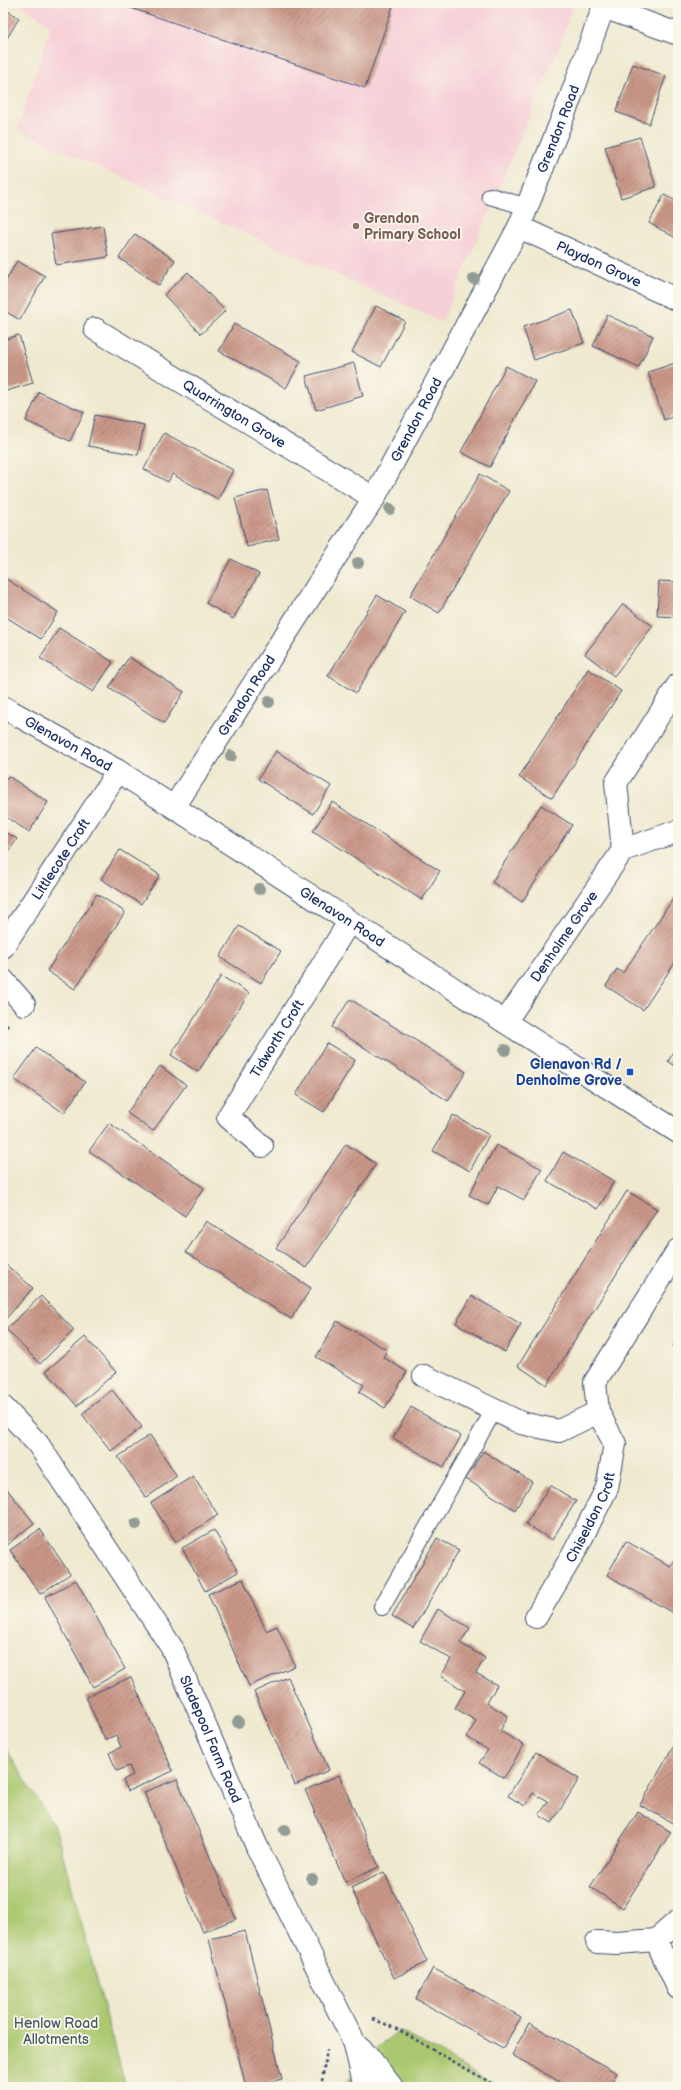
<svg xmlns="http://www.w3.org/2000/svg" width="681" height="2090" viewBox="0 0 681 2090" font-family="'Balsamiq Sans',sans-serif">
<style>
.built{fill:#f6cfd7}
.green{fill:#abc870;stroke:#637c67}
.building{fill:url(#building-hatch)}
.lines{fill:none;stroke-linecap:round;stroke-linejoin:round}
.service-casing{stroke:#3b4b6f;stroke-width:18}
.minor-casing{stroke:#3b4b6f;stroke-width:24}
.path{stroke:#3b4b6f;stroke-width:2.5;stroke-dasharray:3 3;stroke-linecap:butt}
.service{stroke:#fff;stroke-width:16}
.minor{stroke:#fff;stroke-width:22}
.tree{fill:#929c94}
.education-dot{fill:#8d6e63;stroke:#fbf7ec;stroke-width:1.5}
.transit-dot{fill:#1a4fb4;stroke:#fbf7ec;stroke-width:1.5}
.labels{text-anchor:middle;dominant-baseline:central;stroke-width:3.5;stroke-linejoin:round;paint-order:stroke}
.street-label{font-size:14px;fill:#1b2f5e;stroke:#fbf7ec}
.education-label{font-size:14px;font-weight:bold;fill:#785e54;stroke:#fbf7ec;text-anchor:start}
.transit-label{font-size:14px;font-weight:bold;fill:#164399;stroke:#fbf7ec;text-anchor:end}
.park-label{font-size:14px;fill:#465d63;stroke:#fbf7ec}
</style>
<defs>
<pattern id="building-hatch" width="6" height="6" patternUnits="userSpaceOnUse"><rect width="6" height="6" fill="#ca9788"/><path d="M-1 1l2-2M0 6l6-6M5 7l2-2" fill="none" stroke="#a37c72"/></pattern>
</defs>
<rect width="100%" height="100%" fill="#fbf7ec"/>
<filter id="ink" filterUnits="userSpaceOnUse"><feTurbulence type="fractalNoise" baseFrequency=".025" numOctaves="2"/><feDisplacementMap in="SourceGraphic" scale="8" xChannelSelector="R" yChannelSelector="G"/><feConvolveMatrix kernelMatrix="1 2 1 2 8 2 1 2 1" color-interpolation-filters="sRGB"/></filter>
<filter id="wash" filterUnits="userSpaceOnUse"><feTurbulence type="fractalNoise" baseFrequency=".012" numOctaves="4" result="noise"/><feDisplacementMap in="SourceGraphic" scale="16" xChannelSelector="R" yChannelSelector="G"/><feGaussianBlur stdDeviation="0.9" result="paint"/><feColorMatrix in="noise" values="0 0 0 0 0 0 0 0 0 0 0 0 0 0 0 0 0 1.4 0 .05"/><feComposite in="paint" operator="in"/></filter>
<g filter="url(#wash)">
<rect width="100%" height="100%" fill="#efe9cf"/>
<path class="built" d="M 19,3 L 574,3 L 561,42 L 442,322 L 17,130 L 51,26 Z"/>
<path class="green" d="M 3,1744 L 56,1830 L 126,2087 L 3,2087 Z
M 399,2030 L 498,2087 L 343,2087 L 368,2056 Z"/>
<g id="blocks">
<path class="building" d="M 116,3 L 394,3 L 365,88 Z
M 3,8 L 19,18 L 3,45 Z
M 633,64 L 666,76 L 649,124 L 616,112 Z
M 640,137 L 656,187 L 621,198 L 605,147 Z
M 664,195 L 678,202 L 678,239 L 649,223 Z
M 103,226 L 108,257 L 56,265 L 51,234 Z
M 135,234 L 175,260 L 159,285 L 119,258 Z
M 17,261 L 45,276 L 20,320 L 3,310 L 3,286 Z
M 188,272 L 225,311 L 201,334 L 164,295 Z
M 376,306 L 405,321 L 381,367 L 352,352 Z
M 572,310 L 584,343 L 534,360 L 523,327 Z
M 607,315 L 653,336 L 639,367 L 593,346 Z
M 234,324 L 301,361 L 286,388 L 219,351 Z
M 19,335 L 33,383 L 3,392 L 3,340 Z
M 678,362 L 678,415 L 664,420 L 648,372 Z
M 354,363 L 363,396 L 316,410 L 306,376 Z
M 506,366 L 535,381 L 490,467 L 461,452 Z
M 39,392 L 84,412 L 70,441 L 26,421 Z
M 95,415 L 144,425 L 138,455 L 88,446 Z
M 164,433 L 233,470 L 218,499 L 172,474 L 168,482 L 144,469 Z
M 480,474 L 509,491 L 439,613 L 410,596 Z
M 267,490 L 279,539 L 247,547 L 235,498 Z
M 231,559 L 259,574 L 233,619 L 206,603 Z
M 6,579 L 58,612 L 41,639 L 3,615 L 3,583 Z
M 659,581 L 678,582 L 678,617 L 657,616 Z
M 377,595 L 405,612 L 356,693 L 328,676 Z
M 623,604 L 653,626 L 614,676 L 585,654 Z
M 59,628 L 113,662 L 93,692 L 40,658 Z
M 129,657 L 184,692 L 164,723 L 109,688 Z
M 588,669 L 621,691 L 552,798 L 519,777 Z
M 276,751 L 331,786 L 313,814 L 258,779 Z
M 8,776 L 48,802 L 29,832 L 3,815 L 3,784 Z
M 332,802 L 440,871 L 422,900 L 313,831 Z
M 541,805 L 572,825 L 522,902 L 492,882 Z
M 3,831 L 17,839 L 3,860 Z
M 120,850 L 160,875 L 141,904 L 101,879 Z
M 677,893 L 678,958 L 643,1010 L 606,986 L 617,969 L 623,973 Z
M 97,894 L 125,912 L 75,989 L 47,971 Z
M 239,926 L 281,951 L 261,983 L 220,957 Z
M 221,976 L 249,993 L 198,1072 L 171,1055 Z
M 350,999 L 466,1072 L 448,1101 L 332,1027 Z
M 327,1043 L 355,1060 L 324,1112 L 296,1095 Z
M 678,1046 L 678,1068 L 668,1061 Z
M 36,1048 L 85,1082 L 64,1113 L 14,1079 Z
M 160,1066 L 186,1085 L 153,1131 L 127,1113 Z
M 453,1115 L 489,1135 L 470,1171 L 433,1151 Z
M 109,1123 L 204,1188 L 185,1216 L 89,1151 Z
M 346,1144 L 376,1164 L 306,1268 L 276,1248 Z
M 496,1145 L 542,1169 L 524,1200 L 498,1186 L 488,1205 L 469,1195 Z
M 563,1152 L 614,1181 L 598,1209 L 547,1181 Z
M 627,1191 L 657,1209 L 547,1385 L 518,1366 Z
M 206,1221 L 311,1288 L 291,1319 L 186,1252 Z
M 3,1262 L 33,1288 L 3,1322 Z
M 41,1296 L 74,1330 L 40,1364 L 6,1329 Z
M 472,1296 L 521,1324 L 505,1352 L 456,1323 Z
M 337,1321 L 387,1350 L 383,1357 L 407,1372 L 385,1408 L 359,1392 L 364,1385 L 316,1357 Z
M 85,1337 L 116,1372 L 77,1406 L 46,1371 Z
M 678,1337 L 678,1349 L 673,1346 Z
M 112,1390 L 142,1427 L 111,1451 L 82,1414 Z
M 411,1407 L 461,1436 L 444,1467 L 393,1438 Z
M 150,1435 L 177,1476 L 146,1498 L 118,1457 Z
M 483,1451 L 532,1482 L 515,1510 L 466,1479 Z
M 193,1476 L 218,1515 L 176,1542 L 151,1503 Z
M 3,1484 L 34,1523 L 3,1548 Z
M 550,1485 L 576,1501 L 552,1540 L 526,1524 Z
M 40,1529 L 70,1574 L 40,1594 L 10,1550 Z
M 214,1530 L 238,1572 L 205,1591 L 182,1548 Z
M 437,1538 L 459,1550 L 413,1629 L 392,1616 Z
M 626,1541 L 670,1566 L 678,1555 L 678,1616 L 607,1575 Z
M 243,1579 L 266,1631 L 277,1626 L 295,1666 L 249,1686 L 208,1594 Z
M 76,1580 L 125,1669 L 93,1687 L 45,1597 Z
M 438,1609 L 470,1628 L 460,1643 L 485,1658 L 476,1673 L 497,1685 L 487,1703 L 508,1716 L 500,1731 L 524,1745 L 504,1778 L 479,1763 L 488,1750 L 467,1737 L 476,1721 L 455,1708 L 465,1691 L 441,1676 L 451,1659 L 420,1641 Z
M 131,1677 L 173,1771 L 128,1791 L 123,1780 L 133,1775 L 129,1766 L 117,1771 L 109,1753 L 121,1747 L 116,1735 L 105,1740 L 86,1697 Z
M 288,1677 L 329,1770 L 295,1785 L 254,1692 Z
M 676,1742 L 678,1743 L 678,1821 L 676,1825 L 640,1805 Z
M 536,1752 L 579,1779 L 552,1823 L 539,1815 L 548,1802 L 533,1793 L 525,1806 L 508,1796 Z
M 339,1775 L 379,1867 L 345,1882 L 305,1790 Z
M 177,1779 L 236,1919 L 203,1932 L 144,1792 Z
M 638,1812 L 671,1832 L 623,1908 L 590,1887 Z
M 384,1872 L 427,1962 L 394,1978 L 351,1888 Z
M 245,1931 L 282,2079 L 249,2087 L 246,2087 L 209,1939 Z
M 433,1968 L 521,2017 L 503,2048 L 416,1999 Z
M 529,2023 L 617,2073 L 609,2087 L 569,2087 L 512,2055 Z"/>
</g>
</g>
<g filter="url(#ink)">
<use href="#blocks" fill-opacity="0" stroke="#3b4b6f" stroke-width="1"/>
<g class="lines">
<defs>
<path id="service" d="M 490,196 L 527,207
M 382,1607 L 494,1410"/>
<g id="minor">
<path d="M 603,7 L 678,34"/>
<path id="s1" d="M 519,227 L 678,300"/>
<path id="s2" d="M 95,329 L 374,498"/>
<path id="s3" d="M 3,707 L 118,771 L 505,1022 L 678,1132"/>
<path id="s4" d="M 174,807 L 374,498 L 519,227 L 570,99 L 605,3"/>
<path d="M 623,850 L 616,783 L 678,685"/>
<path id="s5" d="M 3,947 L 118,771"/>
<path d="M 3,980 L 24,1004"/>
<path id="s6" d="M 505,1022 L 623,850 L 678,831"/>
<path id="s7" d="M 262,1146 L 228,1117 L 349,922"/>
<path d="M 424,1376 L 521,1423 L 559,1431 L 598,1412"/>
<path id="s8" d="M 3,1407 L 38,1444 L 172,1648 L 257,1847 L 355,2044 L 368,2056 L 392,2087"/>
<path id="s9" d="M 536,1617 L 575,1551 L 607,1488 L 615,1444 L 598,1412 L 595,1382 L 678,1250"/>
<path d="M 656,1940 L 678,1988"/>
<path d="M 597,1942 L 617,1943 L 656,1940 L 678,1921"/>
<path d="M 355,2045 L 365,2087"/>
</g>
</defs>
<use href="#service" class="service-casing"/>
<use href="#minor" class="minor-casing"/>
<path class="path" d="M 3,1032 L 8,1025
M 373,2019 L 399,2030 L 498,2087
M 321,2087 L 327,2050"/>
<use href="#service" class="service"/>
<use href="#minor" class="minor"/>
</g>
<g class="tree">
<circle cx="474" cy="279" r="6"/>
<circle cx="390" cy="509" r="6"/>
<circle cx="358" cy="563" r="6"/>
<circle cx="269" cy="702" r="6"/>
<circle cx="231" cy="756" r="6"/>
<circle cx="259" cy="889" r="6"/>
<circle cx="505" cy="1050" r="6"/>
<circle cx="136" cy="1524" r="6"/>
<circle cx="238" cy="1722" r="6"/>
<circle cx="285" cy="1830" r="6"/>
<circle cx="312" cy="1879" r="6"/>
</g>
</g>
<circle class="education-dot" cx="356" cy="226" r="4"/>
<rect class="transit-dot" x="626" y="1068" width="8" height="8" rx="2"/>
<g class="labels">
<g class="street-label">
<text stroke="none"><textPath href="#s4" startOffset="781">Grendon Road</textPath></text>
<text stroke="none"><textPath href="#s1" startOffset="88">Playdon Grove</textPath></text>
<text stroke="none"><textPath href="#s2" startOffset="163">Quarrington Grove</textPath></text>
<text stroke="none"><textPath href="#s4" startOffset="457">Grendon Road</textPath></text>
<text stroke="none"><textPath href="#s4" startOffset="133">Grendon Road</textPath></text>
<text stroke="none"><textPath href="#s3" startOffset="75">Glenavon Road</textPath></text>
<text stroke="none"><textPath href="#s5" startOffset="105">Littlecote Croft</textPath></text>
<text stroke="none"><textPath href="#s3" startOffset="399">Glenavon Road</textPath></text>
<text stroke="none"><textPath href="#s6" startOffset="104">Denholme Grove</textPath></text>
<text stroke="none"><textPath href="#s7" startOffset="137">Tidworth Croft</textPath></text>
<text stroke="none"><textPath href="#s9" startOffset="114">Chiseldon Croft</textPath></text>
<text stroke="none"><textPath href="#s8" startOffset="394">Sladepool Farm Road</textPath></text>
</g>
<g class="education-label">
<text x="364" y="218">Grendon<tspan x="364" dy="16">Primary School</tspan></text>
</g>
<g class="transit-label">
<text x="622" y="1064">Glenavon Rd /<tspan x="622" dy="16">Denholme Grove</tspan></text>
</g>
<g class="park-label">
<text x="56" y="2023">Henlow Road<tspan x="56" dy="16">Allotments</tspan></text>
</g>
</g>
<rect width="681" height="2090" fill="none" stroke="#fbf7ec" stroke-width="16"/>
</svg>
